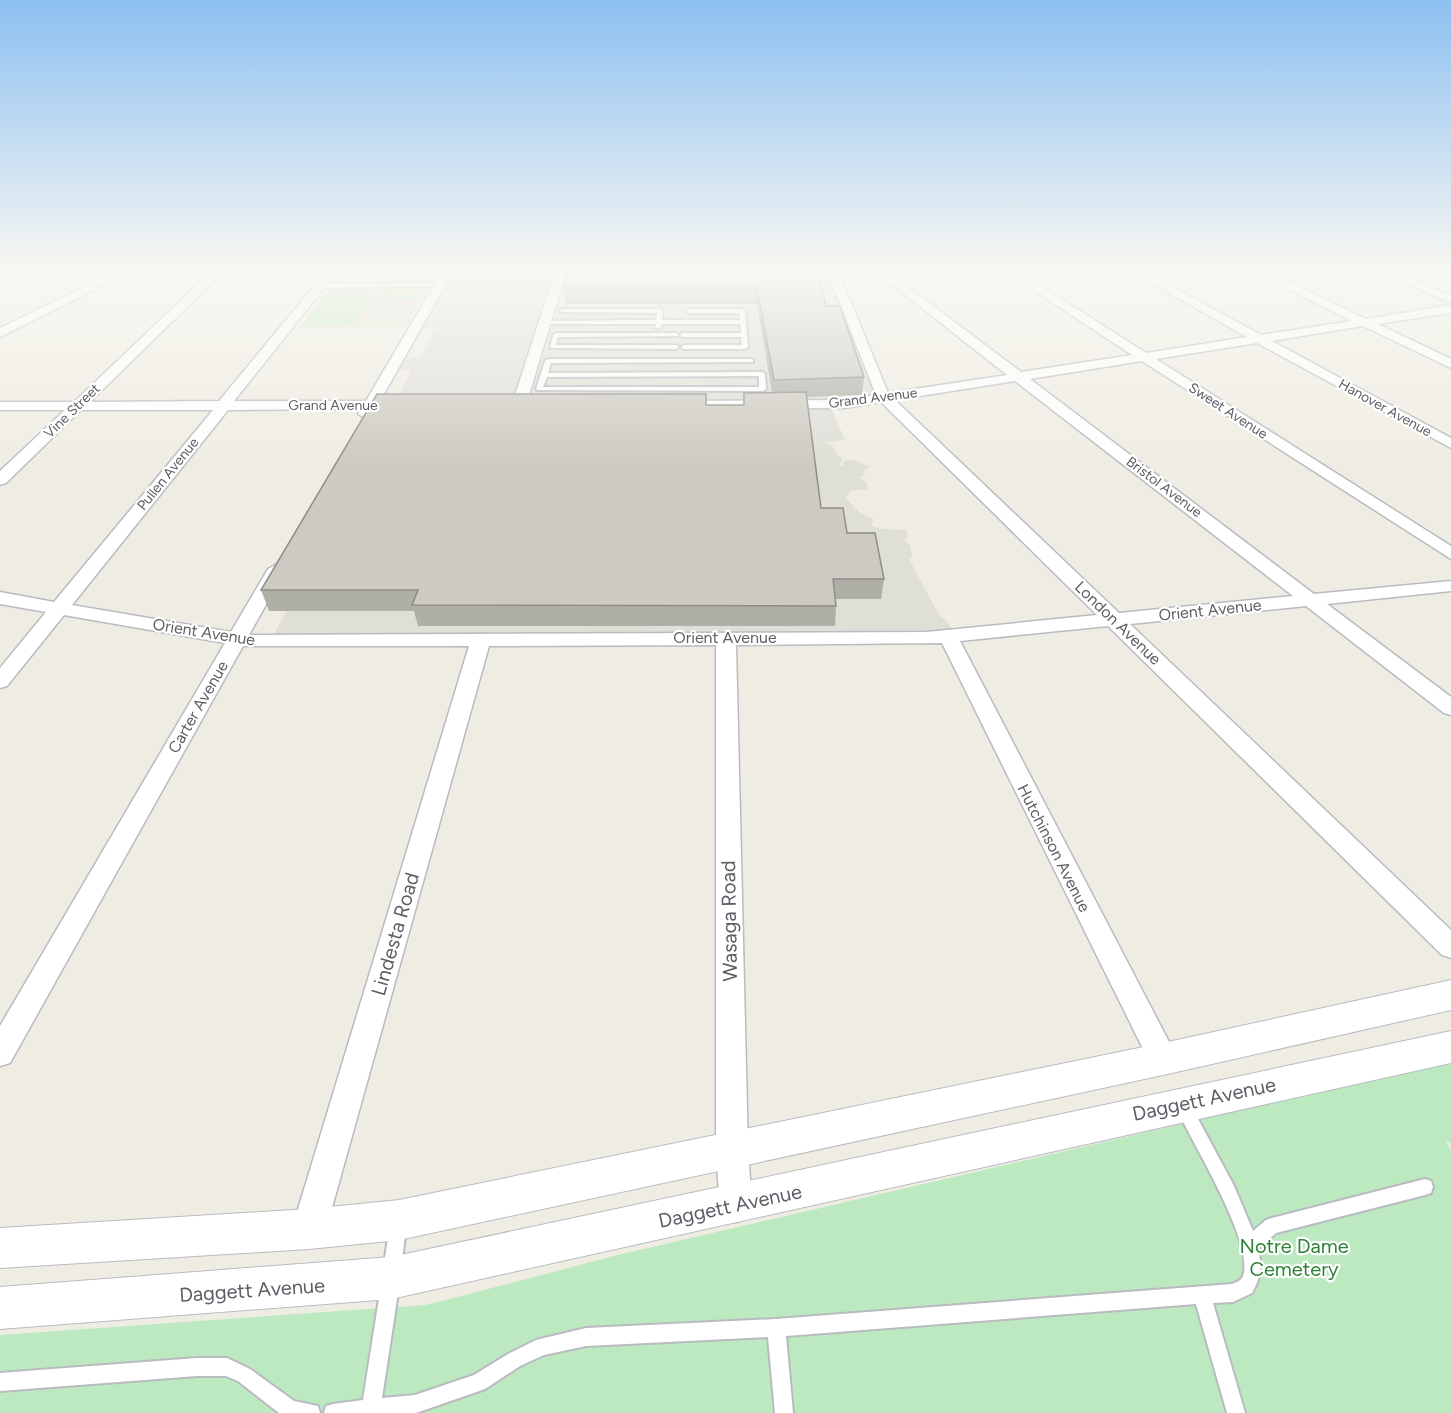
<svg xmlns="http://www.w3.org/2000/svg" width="1451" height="1413" viewBox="0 0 1451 1413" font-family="Figtree,sans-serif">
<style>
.industrial{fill:#dfded7}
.education{fill:#e1dfd3}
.green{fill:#bde9c0}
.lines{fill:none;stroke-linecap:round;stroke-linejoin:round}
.service-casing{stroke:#b8bbc0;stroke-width:4}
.minor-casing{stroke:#b8bbc0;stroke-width:3}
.tertiary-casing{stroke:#b8bbc0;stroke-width:2}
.service{fill:#fff;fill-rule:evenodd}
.minor{fill:#fff;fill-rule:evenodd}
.tertiary{fill:#fff;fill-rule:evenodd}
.wall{fill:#afaea7}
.building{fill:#cccac2;stroke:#8f8d88;stroke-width:1.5}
.labels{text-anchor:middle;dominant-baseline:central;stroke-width:4.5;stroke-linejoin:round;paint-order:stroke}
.far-street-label{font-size:14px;fill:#5b5f65;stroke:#fff}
.street-label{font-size:16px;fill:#5b5f65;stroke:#fff}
.near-street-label{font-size:20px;fill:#5b5f65;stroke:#fff}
.near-park-label{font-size:20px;fill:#2d8236;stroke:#fff}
</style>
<rect width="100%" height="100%" fill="#efede3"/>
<path class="industrial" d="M 447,268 L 831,268 L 882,398 L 830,405 L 845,440 L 825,443 L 832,445 L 837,455 L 843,458 L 839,466 L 842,466 L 844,461 L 855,460 L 870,467 L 864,471 L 865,475 L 859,477 L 867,483 L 868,489 L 851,491 L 845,497 L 860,513 L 873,519 L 872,526 L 881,529 L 906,530 L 908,536 L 905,541 L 910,545 L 912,556 L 909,559 L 939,615 L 948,623 L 956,638 L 517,645 L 468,648 L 274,643 L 271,640 L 412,370 L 390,367 L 396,359 L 420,358 L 435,328 L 414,327 Z"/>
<path class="education" d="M 344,268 L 440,268 L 406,327 L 298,328 Z"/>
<path class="green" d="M 331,289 L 377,289 L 351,326 L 302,326 Z
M 380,289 L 422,289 L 416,300 L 373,301 Z
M 1451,1047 L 1451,1144 L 1446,1140 L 1451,1151 L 1451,1413 L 0,1413 L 0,1335 L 426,1305 L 622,1254 L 1406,1072 Z"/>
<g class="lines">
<defs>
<path id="service" d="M 422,268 L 427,268 L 422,278 L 431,279 L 431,281 L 416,281 Z
M 440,283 L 443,285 L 442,286 L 321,288 L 318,286 L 321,284 Z
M 563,309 L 660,309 L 663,311 L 662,320 L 740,320 L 739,313 L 689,313 L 686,311 L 689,309 L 742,309 L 745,311 L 748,347 L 745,349 L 684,349 L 681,347 L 684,345 L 742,345 L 741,337 L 683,337 L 680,335 L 683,333 L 741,333 L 740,324 L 662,324 L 660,328 L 658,329 L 655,327 L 656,324 L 543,324 L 543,322 L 545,321 L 656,320 L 657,313 L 561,312 L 560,311 Z
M 556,333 L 676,333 L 679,335 L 678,336 L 558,337 L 556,345 L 676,345 L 679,347 L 676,349 L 550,348 L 553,335 Z
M 548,359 L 751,359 L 753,360 L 753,362 L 551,363 L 548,373 L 762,372 L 765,374 L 766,389 L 763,391 L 537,390 L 536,389 L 545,361 ZM 759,376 L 759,387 L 543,387 L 547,377 Z
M 1185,1102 L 1190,1104 L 1234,1186 L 1253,1231 L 1266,1220 L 1272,1218 L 1425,1179 L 1431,1181 L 1433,1187 L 1431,1193 L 1425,1195 L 1276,1233 L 1258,1249 C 1262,1265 1261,1278 1252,1293 L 1233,1302 L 1213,1303 L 1245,1413 L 1227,1413 L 1196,1304 L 786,1336 L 793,1413 L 775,1413 L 768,1337 L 586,1346 L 544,1355 L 520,1366 L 485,1389 L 416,1413 L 324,1413 L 326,1406 L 333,1404 L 363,1400 L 381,1286 L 384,1280 L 390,1278 L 386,1276 L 383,1270 L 390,1226 L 392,1220 L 398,1218 L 404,1220 L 406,1226 L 401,1270 L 398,1276 L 392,1278 L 396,1280 L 399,1286 L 382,1398 L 415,1395 L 474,1375 L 508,1354 L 536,1340 L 586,1328 L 776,1319 L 1232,1284 C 1237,1282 1241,1281 1243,1276 C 1255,1243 1192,1143 1177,1109 L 1180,1104 Z
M 197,1358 L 227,1358 L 250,1369 L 294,1401 L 318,1406 L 320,1413 L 279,1413 L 238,1381 L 226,1376 L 197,1376 L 0,1391 L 0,1373 Z"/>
<path id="minor" d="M 0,268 L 12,268 L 0,274 Z
M 113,268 L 126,268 L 96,289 L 0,337 L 0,328 L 88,285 Z
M 215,268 L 227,268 L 90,402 L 219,401 L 329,268 L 340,268 L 234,401 L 366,401 L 444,268 L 455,268 L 380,401 L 403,402 L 403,408 L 375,409 L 370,417 L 365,418 L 358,414 L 361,409 L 228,410 L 72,605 L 231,632 L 268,569 L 277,564 L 286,569 L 249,635 L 927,632 L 1097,615 L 881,402 L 844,408 L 679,409 L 672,405 L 679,401 L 844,400 L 876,395 L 826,268 L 837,268 L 888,393 L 1007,375 L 871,268 L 883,268 L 1021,372 L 1132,355 L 1000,268 L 1013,268 L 1146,353 L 1247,337 L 1124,268 L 1138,268 L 1261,335 L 1352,321 L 1246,268 L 1261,268 L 1366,319 L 1451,305 L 1451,313 L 1378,324 L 1451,359 L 1451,368 L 1363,326 L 1272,341 L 1451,438 L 1451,448 L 1257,343 L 1156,359 L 1451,546 L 1451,559 L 1142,361 L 1030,379 L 1314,594 L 1451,581 L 1451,591 L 1327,604 L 1451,697 L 1451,715 L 1444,713 L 1306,606 L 1130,624 L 1451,930 L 1451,958 L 1442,955 L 1108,626 L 960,641 L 1178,1059 L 1173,1069 L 1163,1073 L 1153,1069 L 942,643 L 736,645 L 748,1151 L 752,1206 L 748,1218 L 736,1222 L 724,1218 L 720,1206 L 716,1151 L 716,645 L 489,646 L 326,1229 L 321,1241 L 309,1246 L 297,1241 L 292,1229 L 469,646 L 243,646 L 10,1063 L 0,1066 L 0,1026 L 225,643 L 64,615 L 7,686 L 0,688 L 0,668 L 46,612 L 0,604 L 0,592 L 54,602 L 213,410 L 81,410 L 6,483 L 0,485 L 0,471 L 65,410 L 0,410 L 0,402 L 74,402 ZM 1015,381 L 1293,596 L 1119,613 L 895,400 Z
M 556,268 L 567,268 L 526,405 L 524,408 L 514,408 L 512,405 Z
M 1370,268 L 1385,268 L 1451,296 L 1451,303 Z"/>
<path id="tertiary" d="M 1451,980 L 1451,1010 L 1163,1075 L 399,1240 L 309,1249 L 0,1268 L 0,1228 L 309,1209 L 399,1200 L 1163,1043 Z
M 1451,1031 L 1451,1063 L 391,1299 L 0,1329 L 0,1287 L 391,1257 Z"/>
</defs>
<use href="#service" class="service-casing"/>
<use href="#minor" class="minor-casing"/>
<use href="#tertiary" class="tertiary-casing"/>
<use href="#service" class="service"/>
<use href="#minor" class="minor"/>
<use href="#tertiary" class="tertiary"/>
</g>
<path class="wall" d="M 817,268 L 826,306 L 864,377 L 862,395 L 806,397 L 821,508 L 847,533 L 884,579 L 881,599 L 836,599 L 836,606 L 835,626 L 418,626 L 414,611 L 269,611 L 261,590 L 706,405 L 744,405 L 772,393 L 757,304 L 566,304 L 564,288 Z"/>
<path class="building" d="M 570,268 L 817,268 L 826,306 L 840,306 L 864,377 L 774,380 L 757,288 L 564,288 Z
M 806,392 L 821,508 L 843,508 L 847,533 L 875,533 L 884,579 L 833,579 L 836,606 L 412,605 L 418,590 L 261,590 L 377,394 L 706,394 L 706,405 L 744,405 L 744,393 Z"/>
<linearGradient id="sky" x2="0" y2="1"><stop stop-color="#8cc0f1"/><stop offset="0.58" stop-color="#f8f7f2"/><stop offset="1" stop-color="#f8f7f2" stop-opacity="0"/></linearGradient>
<rect width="1451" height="466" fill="url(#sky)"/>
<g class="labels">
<g class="far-street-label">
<text transform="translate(873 398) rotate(-7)">Grand Avenue</text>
<text x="333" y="405">Grand Avenue</text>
<text transform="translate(1385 408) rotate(29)">Hanover Avenue</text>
<text transform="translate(72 411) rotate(-44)">Vine Street</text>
<text transform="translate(1228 411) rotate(33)">Sweet Avenue</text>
<text transform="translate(168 474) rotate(-51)">Pullen Avenue</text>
<text transform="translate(1164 487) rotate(37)">Bristol Avenue</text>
</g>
<g class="street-label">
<text transform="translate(1210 610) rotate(-6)">Orient Avenue</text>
<text transform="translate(1118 623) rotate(44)">London Avenue</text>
<text transform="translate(204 632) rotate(9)">Orient Avenue</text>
<text x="725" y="637">Orient Avenue</text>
<text transform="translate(198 707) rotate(-60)">Carter Avenue</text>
<text transform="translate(1054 848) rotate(63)">Hutchinson Avenue</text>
</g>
<g class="near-street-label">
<text transform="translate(729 921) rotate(-91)">Wasaga Road</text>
<text transform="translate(395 934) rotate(-74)">Lindesta Road</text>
<text transform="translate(1204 1099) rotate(-12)">Daggett Avenue</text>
<text transform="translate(730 1206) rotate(-12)">Daggett Avenue</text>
<text transform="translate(252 1290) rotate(-4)">Daggett Avenue</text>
</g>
<g class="near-park-label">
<text x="1294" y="1246">Notre Dame<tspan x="1294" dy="23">Cemetery</tspan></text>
</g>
</g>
</svg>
